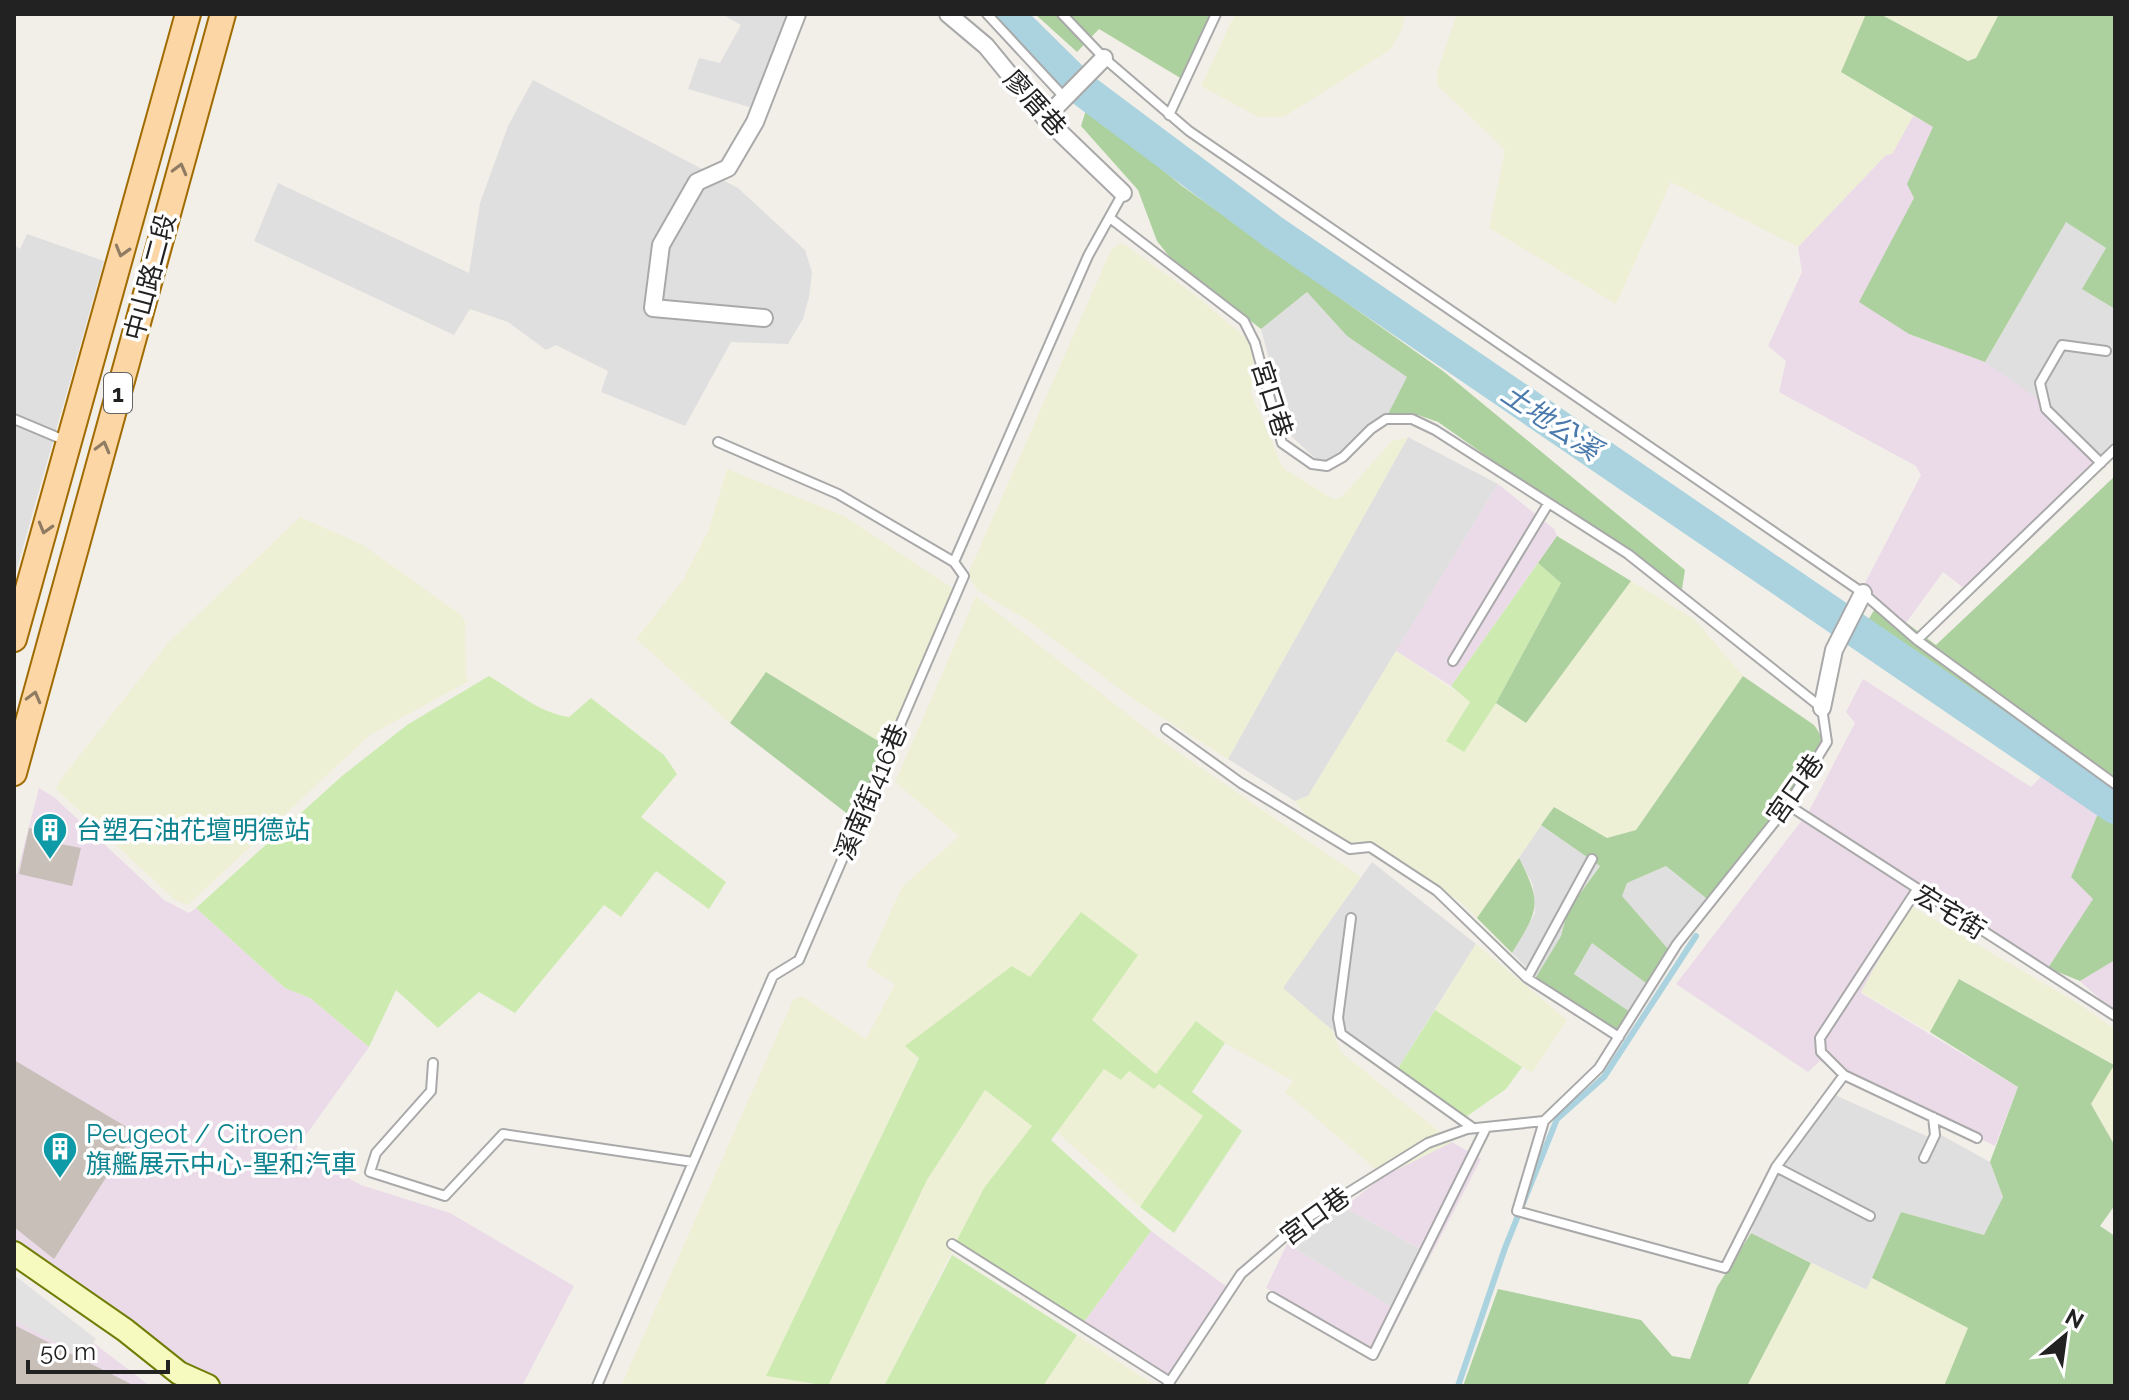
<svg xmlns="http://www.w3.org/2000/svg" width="2129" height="1400" viewBox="0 0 2129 1400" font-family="Raleway,'Noto Sans TC',sans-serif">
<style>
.residential{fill:#e0dfdf}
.industrial{fill:#ebdbe8}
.farmland{fill:#eef0d5}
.grass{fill:#cdebb0}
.forest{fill:#add19e}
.parking{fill:#e2e2e2}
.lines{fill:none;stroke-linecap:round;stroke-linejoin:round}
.stream{stroke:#aad3df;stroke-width:6}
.river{stroke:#aad3df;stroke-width:34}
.building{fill:#c7bfb8}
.lane-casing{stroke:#a9a9a9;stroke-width:12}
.street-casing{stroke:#a9a9a9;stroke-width:20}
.secondary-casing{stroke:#707d05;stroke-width:26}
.primary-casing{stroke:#a06b00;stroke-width:28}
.lane{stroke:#fff;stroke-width:8}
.street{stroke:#fff;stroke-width:16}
.secondary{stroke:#f7fabf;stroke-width:22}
.primary{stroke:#fcd6a4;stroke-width:24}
.oneway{stroke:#8f7c63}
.labels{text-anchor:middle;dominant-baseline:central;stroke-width:7;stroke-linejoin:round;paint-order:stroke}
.shield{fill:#fff;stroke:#646464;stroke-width:2}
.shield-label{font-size:24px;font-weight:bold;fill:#222}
.street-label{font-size:26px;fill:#222;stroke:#fff}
.culture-label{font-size:26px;fill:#0d838f;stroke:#fff;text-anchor:start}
.water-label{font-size:28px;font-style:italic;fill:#4a7aab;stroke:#fff}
</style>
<rect width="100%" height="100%" fill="#f2efe9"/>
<path class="residential" d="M 722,14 L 793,14 L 756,109 L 688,89 L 699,58 L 720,63 L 741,25 Z
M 533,80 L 738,188 L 805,250 L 812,272 L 809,297 L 803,319 L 788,344 L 731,342 L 685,426 L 601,392 L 608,371 L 556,345 L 546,350 L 508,322 L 470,309 L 454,335 L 254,241 L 278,183 L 469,273 L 480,203 L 508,126 Z
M 2066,221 L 2106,248 L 2083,289 L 2115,309 L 2115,449 L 2099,465 L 1985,362 Z
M 27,234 L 104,261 L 14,579 L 14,245 L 20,249 Z
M 1307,292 L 1347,336 L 1408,377 L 1386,418 L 1347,462 L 1338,465 L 1318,461 L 1289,434 L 1261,329 Z
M 1408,437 L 1498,484 L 1308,796 L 1295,801 L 1228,759 Z
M 1541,825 L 1600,865 L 1568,910 L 1561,936 L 1536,977 L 1512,953 L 1535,913 L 1533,885 L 1519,858 Z
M 1372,862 L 1476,944 L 1395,1073 L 1332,1030 L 1282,988 Z
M 1666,866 L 1711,902 L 1675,957 L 1621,896 L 1627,883 Z
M 1592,943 L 1654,989 L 1636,1016 L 1574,974 Z
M 1835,1095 L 1933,1139 L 1936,1132 L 1990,1162 L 2003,1197 L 1984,1235 L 1901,1212 L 1867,1290 L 1751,1233 L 1767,1179 Z
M 1344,1207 L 1431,1255 L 1401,1313 L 1287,1244 Z"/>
<path class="industrial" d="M 1913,116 L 1934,127 L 1908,184 L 1914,197 L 1909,334 L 1985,362 L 2041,401 L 2099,465 L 1969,592 L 1943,572 L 1906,623 L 1862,589 L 1921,475 L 1916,466 L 1779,392 L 1786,361 L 1768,346 L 1802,272 L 1798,247 L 1886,154 L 1892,154 Z
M 1498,484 L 1554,529 L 1557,536 L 1451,686 L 1396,651 Z
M 1863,679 L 2031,787 L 2048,769 L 2100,809 L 2071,877 L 2094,898 L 2048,968 L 1915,893 L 1861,993 L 2018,1087 L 1995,1146 L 1820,1061 L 1808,1072 L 1676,984 L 1809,811 L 1855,723 L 1846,712 Z
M 39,788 L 55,798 L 164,900 L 189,913 L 196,908 L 285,988 L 310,998 L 369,1047 L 296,1149 L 361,1185 L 450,1213 L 574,1286 L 522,1386 L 219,1386 L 206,1380 L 14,1242 L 14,884 Z
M 2115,960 L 2115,1013 L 2080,981 Z
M 1452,1142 L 1481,1159 L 1431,1255 L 1344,1207 L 1384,1176 Z
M 1151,1231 L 1227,1287 L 1176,1381 L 1081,1326 Z
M 1287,1244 L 1401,1313 L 1386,1342 L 1371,1349 L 1266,1288 Z
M 14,1282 L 150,1386 L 14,1386 Z"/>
<path class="farmland" d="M 1235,14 L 1405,14 L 1402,29 L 1390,50 L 1284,117 L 1258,117 L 1201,86 Z
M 1457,14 L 1866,14 L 1842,72 L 1913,116 L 1892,154 L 1886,155 L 1798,247 L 1671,182 L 1616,304 L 1489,228 L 1505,150 L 1437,85 L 1437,72 Z
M 1880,14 L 1999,14 L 1976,58 L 1968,61 Z
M 1119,244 L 1124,244 L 1195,295 L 1251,342 L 1254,353 L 1251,393 L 1283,468 L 1333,499 L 1341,498 L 1392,441 L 1408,437 L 1228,759 L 1136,701 L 1030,622 L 977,590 L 968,574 L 1111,250 Z
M 727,469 L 844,516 L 955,590 L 891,749 L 766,672 L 730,723 L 636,639 L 683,580 L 709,529 Z
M 300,517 L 363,545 L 461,615 L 465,621 L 466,677 L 469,681 L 370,735 L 188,905 L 175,900 L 56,789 L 61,779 L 168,643 Z
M 1631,581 L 1694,619 L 1743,676 L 1636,830 L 1607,838 L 1554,807 L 1477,918 L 1462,903 L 1379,846 L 1366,841 L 1344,843 L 1310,821 L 1295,801 L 1308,796 L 1396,651 L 1470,701 L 1447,741 L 1464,752 L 1496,703 L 1526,723 Z
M 976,596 L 1166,744 L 1361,877 L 1283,988 L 1332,1030 L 1341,1052 L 1452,1142 L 1384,1176 L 1285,1092 L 1293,1081 L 1225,1043 L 1197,1021 L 1156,1074 L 1092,1019 L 1081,912 L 1030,977 L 905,1046 L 919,1057 L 766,1376 L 826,1386 L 621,1386 L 793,1000 L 802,996 L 866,1039 L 895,984 L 866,966 L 902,887 L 959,836 L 895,782 Z
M 1909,905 L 2076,1002 L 2115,1029 L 2115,1146 L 2091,1104 L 2113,1064 L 1960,979 L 1930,1032 L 1861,992 Z
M 1476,944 L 1567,1020 L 1532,1073 L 1435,1010 Z
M 1104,1069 L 1129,1070 L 1154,1088 L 1158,1084 L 1204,1116 L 1140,1207 L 1056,1131 Z
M 985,1090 L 1032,1126 L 984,1188 L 884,1386 L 828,1386 L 927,1180 Z
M 1811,1263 L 1866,1290 L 1872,1278 L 1969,1328 L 1944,1386 L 1747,1386 Z
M 1077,1335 L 1156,1386 L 1043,1386 Z"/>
<path class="grass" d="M 1538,563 L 1561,583 L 1496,703 L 1464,752 L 1446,741 L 1470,702 L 1451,686 Z
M 489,676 C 515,691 539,713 569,717 L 591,698 L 664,755 L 677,774 L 641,817 L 726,882 L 709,909 L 656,871 L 621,917 L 604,905 L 515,1013 L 479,992 L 438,1028 L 396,990 L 369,1047 L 310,998 L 285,988 L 196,908 L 342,776 L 407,725 Z
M 1081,912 L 1138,955 L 1092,1020 L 1156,1074 L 1196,1021 L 1225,1043 L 1192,1092 L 1242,1131 L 1174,1233 L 1140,1207 L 1203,1116 L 1159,1084 L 1154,1089 L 1129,1071 L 1121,1080 L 1104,1069 L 1051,1140 L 1151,1231 L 1081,1326 L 954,1246 L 984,1188 L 1032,1126 L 985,1090 L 927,1180 L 828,1386 L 766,1376 L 919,1058 L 905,1046 L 1012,966 L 1030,977 Z
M 1435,1010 L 1522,1067 L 1506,1089 L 1460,1121 L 1395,1073 Z
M 952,1255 L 1077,1335 L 1043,1386 L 884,1386 Z"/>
<path class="forest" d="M 1035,14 L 1214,14 L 1182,79 L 1099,29 L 1077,52 Z
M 1866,14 L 1880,14 L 1968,61 L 1976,58 L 1999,14 L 2115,14 L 2115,309 L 2082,289 L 2106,248 L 2066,222 L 1985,362 L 1909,334 L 1859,302 L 1914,198 L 1907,184 L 1933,127 L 1841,72 Z
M 1087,107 L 1182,186 L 1443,371 L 1685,570 L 1682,589 L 1643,566 L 1438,422 L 1418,415 L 1386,418 L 1407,377 L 1347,336 L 1307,292 L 1261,329 L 1172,260 L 1157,241 L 1138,190 L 1081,126 Z
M 2115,476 L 2115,960 L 2080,981 L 2048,968 L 2093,899 L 2071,877 L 2100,809 L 1864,627 L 1879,602 L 1936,645 Z
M 1557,536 L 1631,581 L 1526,723 L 1496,703 L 1561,583 L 1538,563 Z
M 766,672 L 891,749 L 858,822 L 730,723 Z
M 1743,676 L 1814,725 C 1819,732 1823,738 1823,747 C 1822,779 1735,874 1711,902 L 1666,866 L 1627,883 L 1622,896 L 1675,957 L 1654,989 L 1592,943 L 1574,974 L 1636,1016 L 1629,1028 L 1618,1034 L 1566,1006 L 1536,977 L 1561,936 L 1568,910 L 1600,866 L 1541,825 L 1554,807 L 1607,838 L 1636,830 Z
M 1519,858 C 1543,905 1538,910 1512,953 L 1477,918 Z
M 1959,979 L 2114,1065 L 2091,1104 L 2115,1146 L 2115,1205 L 2100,1226 L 2115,1236 L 2115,1386 L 1944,1386 L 1968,1328 L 1872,1278 L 1901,1212 L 1984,1235 L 2003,1197 L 1990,1162 L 2018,1087 L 1930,1032 Z
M 1751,1233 L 1811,1263 L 1747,1386 L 1463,1386 L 1498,1289 L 1641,1320 L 1672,1356 L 1690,1359 L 1717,1287 Z"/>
<path class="parking" d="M 14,1275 L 96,1339 L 82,1357 L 14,1320 Z"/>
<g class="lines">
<path class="stream" d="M 1458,1386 L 1505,1248 L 1557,1119 L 1604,1077 L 1696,936"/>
<path class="river" d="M 1006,14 L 1082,89 L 1273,232 L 2115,807"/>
</g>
<path class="building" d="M 29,828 L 57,834 L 55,843 L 81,848 L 72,886 L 19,874 Z
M 14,1060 L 135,1132 L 54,1259 L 14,1227 Z
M 14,1325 L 135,1386 L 14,1386 Z"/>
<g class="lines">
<defs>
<path id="lane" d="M 987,14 L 1064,97
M 1062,14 L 1104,58 L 1189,131 L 1863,593 L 1917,640 L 2115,784
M 1169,115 L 1216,14
M 1110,218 L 1244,321 L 1255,343 L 1282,443 L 1312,464 L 1327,466 L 1343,457 L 1371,429 L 1386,419 L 1412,419 L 1435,430 L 1628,554 L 1822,708 L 1827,742 L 1788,805 L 1677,944 L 1599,1068 L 1544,1121 L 1467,1129 L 1428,1143 L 1304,1220 L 1241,1274 L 1167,1386
M 14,419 L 64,440
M 718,442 L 838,494 L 954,562
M 2101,463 L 2046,409 L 2040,383 L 2062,345 L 2106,351
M 1917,640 L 2115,449
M 1453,661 L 1548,504
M 1166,729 L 1241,783 L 1350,849 L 1370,847 L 1437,891 L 1527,978 L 1619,1037
M 1788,805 L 2115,1016
M 1916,891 L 1820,1038 L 1821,1052 L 1844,1075 L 1977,1138
M 1351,918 L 1338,1018 L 1341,1034 L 1473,1128
M 1527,978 L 1592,859
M 433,1063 L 431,1091 L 376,1153 L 370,1172 L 445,1196 L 503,1134 L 693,1162
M 1544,1121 L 1517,1211 L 1725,1268 L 1776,1167 L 1844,1075
M 1924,1158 L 1935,1135 L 1933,1117
M 1776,1167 L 1870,1216
M 952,1244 L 1170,1382
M 1272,1297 L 1373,1355 L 1486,1128
M 597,1386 L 773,976 L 799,960 L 964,576 L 954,562 L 1088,256 L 1123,193"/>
<path id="street" d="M 948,14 L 986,46 L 1045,118 L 1123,193
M 1045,118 L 1104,58
M 764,318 L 653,308 L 661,245 L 697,182 L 728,168 L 755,122 L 797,14
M 1822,708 L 1834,650 L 1863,593"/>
<path id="secondary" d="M 14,1253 L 125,1330 L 179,1373 L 208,1386"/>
<path id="primary" d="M 14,639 L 188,14
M 14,773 L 223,14"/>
</defs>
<use href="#lane" class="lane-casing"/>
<use href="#street" class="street-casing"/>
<use href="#secondary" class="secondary-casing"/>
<use href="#primary" class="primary-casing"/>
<use href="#lane" class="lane"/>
<use href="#street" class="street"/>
<use href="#secondary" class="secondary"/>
<use href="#primary" class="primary"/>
</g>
<defs><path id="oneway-chevron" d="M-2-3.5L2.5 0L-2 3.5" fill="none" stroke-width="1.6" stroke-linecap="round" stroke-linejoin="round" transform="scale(2)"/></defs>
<g class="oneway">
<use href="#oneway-chevron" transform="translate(180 169) rotate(-75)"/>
<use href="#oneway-chevron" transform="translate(122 251) rotate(106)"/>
<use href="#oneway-chevron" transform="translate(103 447) rotate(-75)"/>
<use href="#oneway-chevron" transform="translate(45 528) rotate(106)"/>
<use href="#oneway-chevron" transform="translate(34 697) rotate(-75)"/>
</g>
<defs>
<symbol id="building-pin" viewBox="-11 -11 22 30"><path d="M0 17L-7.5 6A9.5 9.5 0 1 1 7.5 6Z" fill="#0f9aa8" stroke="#fff"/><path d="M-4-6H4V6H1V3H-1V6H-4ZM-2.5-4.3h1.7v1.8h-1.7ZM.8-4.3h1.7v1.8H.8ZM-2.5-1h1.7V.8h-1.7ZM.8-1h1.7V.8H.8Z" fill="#fff"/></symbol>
</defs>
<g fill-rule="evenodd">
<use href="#building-pin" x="30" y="810" width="40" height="54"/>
<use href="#building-pin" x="40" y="1129" width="40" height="54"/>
</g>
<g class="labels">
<rect class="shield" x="104" y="373" width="28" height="40" rx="6"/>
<g class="shield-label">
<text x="118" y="393">1</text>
</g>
<g class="street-label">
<text transform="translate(1035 103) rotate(48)">廖厝巷</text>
<text transform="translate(150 277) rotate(-75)">中山路二段</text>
<text transform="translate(1272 399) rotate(72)">宮口巷</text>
<text transform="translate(1795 789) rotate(-55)">宮口巷</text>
<text transform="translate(871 792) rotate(-67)">溪南街416巷</text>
<text transform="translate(1950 912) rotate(32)">宏宅街</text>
<text transform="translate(1315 1216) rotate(-36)">宮口巷</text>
</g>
<g class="culture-label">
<text x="76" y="830">台塑石油花壇明德站</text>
<text x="86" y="1134">Peugeot / Citroen<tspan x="86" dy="30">旗艦展示中心-聖和汽車</tspan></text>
</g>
<g class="water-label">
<text transform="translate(1551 422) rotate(34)">土地公溪</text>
</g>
</g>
<rect width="2129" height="1400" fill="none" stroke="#222222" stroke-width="32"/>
<g transform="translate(2065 1336) rotate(29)" stroke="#ffffff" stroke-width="6" paint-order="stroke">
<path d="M0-6L14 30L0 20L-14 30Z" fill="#222222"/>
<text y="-12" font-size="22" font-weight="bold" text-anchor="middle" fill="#222222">N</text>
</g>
<path d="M28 1360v12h140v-12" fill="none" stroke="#222222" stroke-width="4"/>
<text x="40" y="1360" font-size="24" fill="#222222" stroke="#ffffff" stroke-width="6" paint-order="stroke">50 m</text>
</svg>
